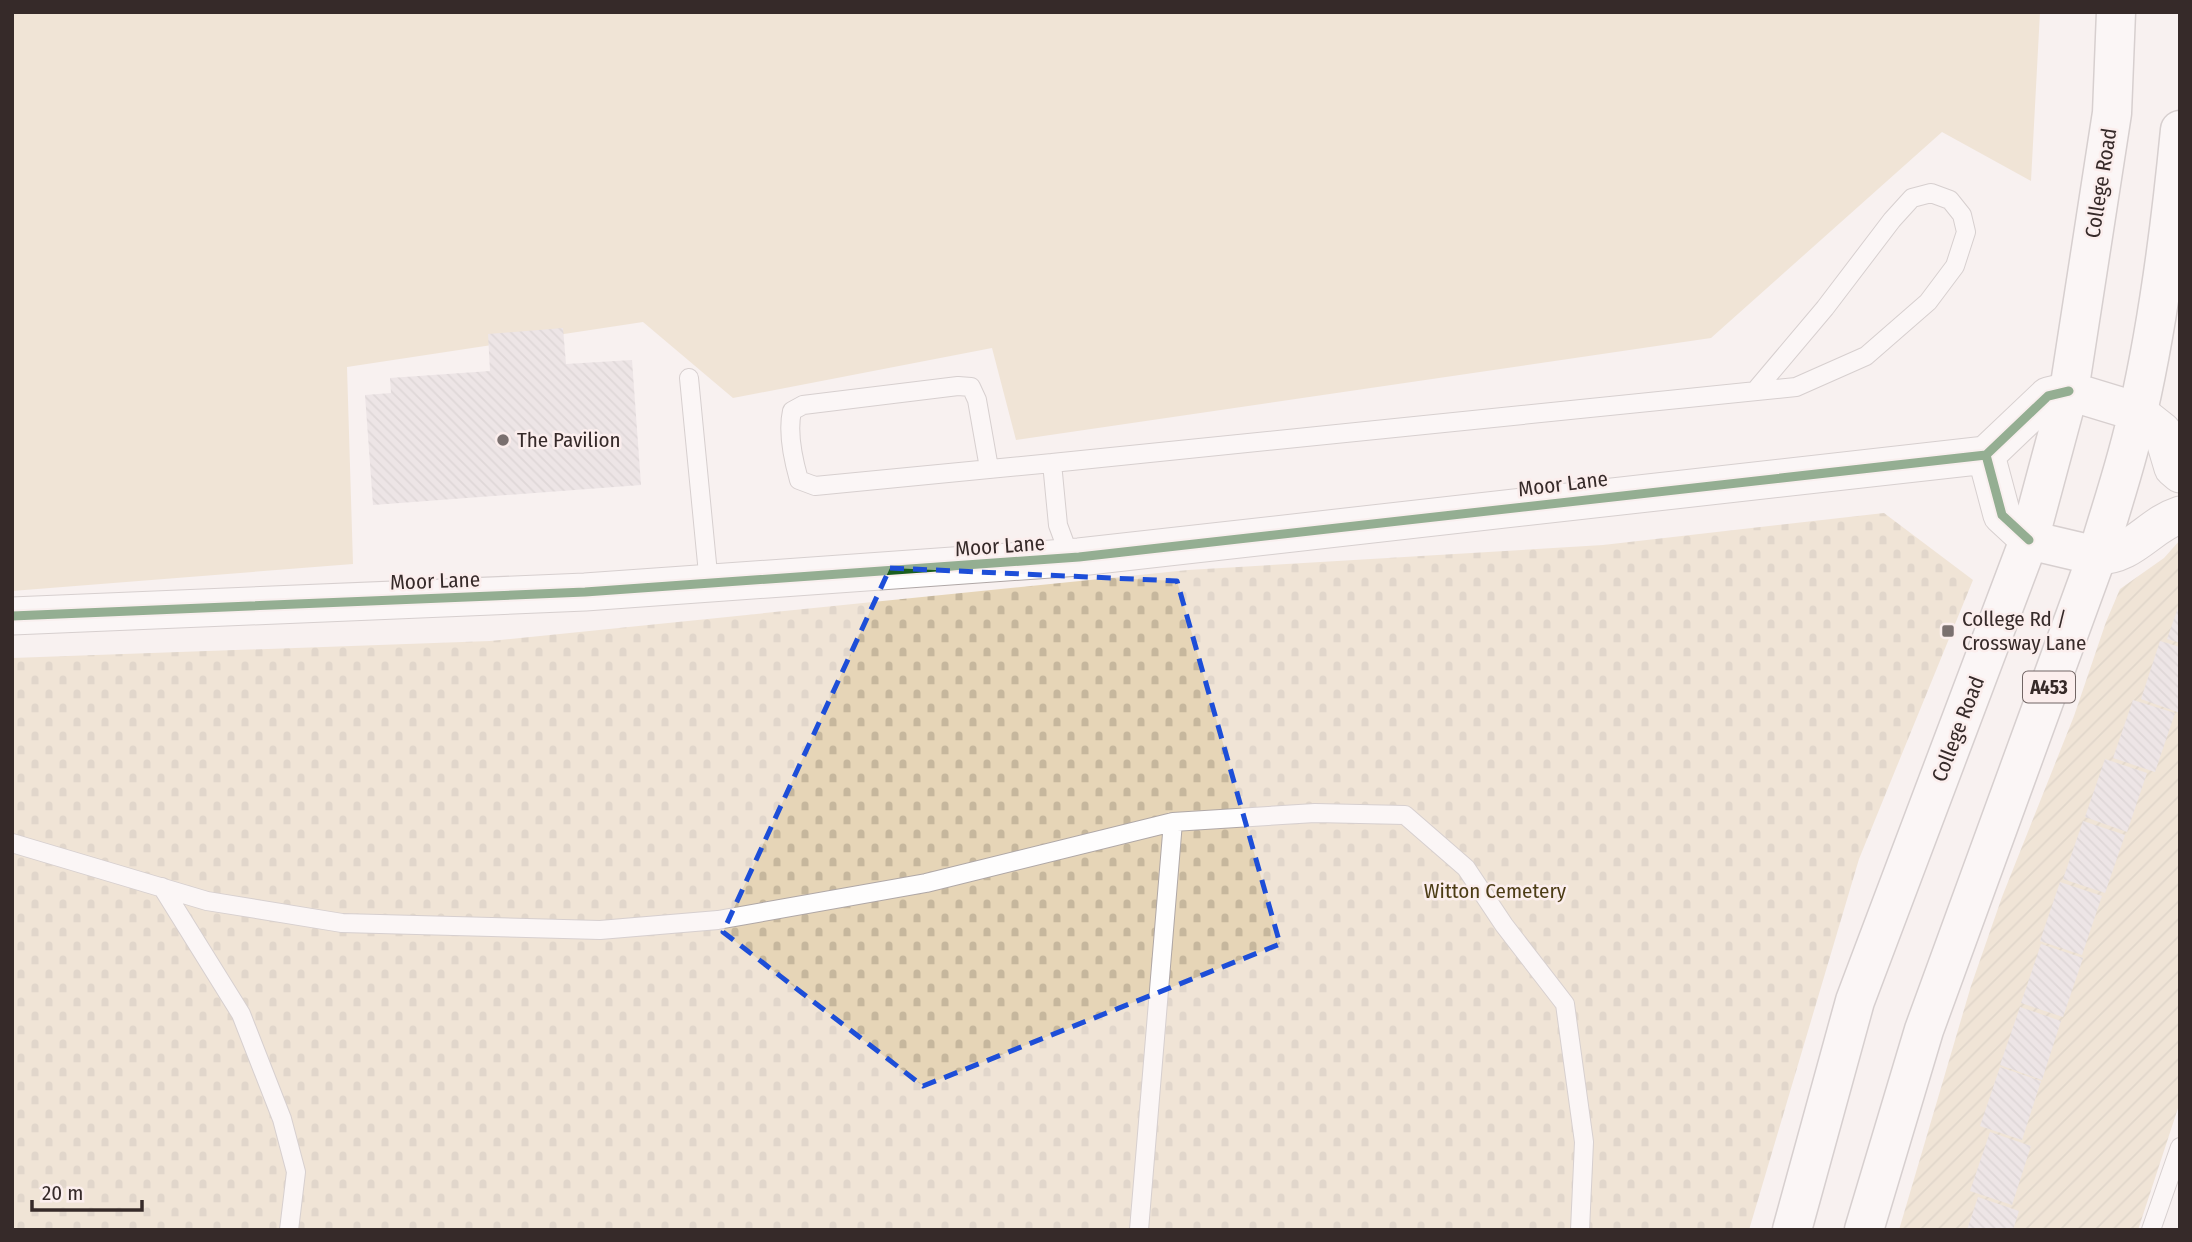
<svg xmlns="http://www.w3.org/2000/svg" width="2192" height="1242" viewBox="0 0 2192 1242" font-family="'Fira Sans Condensed',sans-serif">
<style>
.cemetery{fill:url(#cemetery-stones)}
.park{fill:#e6d5b7}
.garden{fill:url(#garden-furrows)}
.building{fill:url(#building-back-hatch)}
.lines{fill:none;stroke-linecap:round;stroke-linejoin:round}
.lane-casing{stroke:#afa7a6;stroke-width:20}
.street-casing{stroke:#afa7a6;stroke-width:39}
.primary-casing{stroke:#afa7a6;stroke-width:41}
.lane{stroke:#fefdfd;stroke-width:18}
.street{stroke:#fefdfd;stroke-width:37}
.primary{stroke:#fefdfd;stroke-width:38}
.cycleway-casing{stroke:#fbeeed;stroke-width:13}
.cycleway{stroke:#1b5e20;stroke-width:9}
.marked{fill:none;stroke:#1d4ed8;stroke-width:5;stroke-dasharray:14 9;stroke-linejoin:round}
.poi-dot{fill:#7a706f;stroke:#fbeeed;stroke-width:2.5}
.labels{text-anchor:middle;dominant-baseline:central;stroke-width:5;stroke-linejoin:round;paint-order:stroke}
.shield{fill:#fbeeed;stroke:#716564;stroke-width:2}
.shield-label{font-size:19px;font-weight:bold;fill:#362a29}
.street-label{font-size:21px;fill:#362a29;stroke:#fbeeed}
.poi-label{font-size:21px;fill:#362a29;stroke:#fbeeed;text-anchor:start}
.park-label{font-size:21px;fill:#4c3c15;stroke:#fbeeed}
</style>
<defs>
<pattern id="cemetery-stones" width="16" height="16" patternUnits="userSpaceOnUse" patternTransform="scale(1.75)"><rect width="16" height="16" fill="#e6d5b7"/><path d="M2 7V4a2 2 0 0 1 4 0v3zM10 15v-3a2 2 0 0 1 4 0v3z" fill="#c6b79d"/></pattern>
<pattern id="garden-furrows" width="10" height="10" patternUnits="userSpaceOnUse" patternTransform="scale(1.75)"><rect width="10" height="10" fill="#e6d5b7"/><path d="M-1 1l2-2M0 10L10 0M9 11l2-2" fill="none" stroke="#c6b79d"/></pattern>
<pattern id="building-back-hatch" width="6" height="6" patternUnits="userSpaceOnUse" patternTransform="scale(1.75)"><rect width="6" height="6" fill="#e0d7d9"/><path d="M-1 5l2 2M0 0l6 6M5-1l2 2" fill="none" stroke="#c1b9ba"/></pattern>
</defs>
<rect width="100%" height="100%" fill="#f8f1f0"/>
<path class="cemetery" d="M 1884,513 L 1973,580 L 1859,859 L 1749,1230 L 12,1230 L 12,658 L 490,641 L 1188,570 L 1603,545 Z"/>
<path class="park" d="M 12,12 L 2040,12 L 2031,181 L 1942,132 L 1711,338 L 1016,440 L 992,348 L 733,398 L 643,322 L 347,367 L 353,564 L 12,591 Z"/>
<path class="garden" d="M 2180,540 L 2180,1102 L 2138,1230 L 1899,1230 L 1971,986 L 2002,897 L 2074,716 L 2106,622 L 2120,589 L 2164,558 Z"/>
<path class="building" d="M 563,328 L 566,364 L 632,360 L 641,485 L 373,505 L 365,395 L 391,393 L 390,378 L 490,371 L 488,334 Z
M 2180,602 L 2180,643 L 2167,639 Z
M 2160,641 L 2180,647 L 2180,713 L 2141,699 Z
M 2133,700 L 2175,713 L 2155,772 L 2113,758 Z
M 2105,759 L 2147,773 L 2127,832 L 2085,817 Z
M 2083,821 L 2125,835 L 2105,893 L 2063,879 Z
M 2060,882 L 2102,896 L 2082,955 L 2040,941 Z
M 2041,944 L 2083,958 L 2063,1017 L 2021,1003 Z
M 2020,1007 L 2061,1021 L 2042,1080 L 2000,1065 Z
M 2000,1067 L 2041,1081 L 2022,1140 L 1980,1126 Z
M 1990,1132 L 2031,1146 L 2012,1205 L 1970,1191 Z
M 1978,1197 L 2019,1211 L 2013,1230 L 1967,1230 Z"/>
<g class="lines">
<defs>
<path id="lane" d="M 689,378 L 709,584
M 1052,463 L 1796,387 L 1866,356 L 1928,302 L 1955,266 L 1966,232 L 1962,215 L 1950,200 L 1931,193 L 1912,198 L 1892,220 L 1825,308 L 1755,391
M 989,468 L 977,400 L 971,387 L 958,386 L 803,405 L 792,411 C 787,433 793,459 799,480 L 815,486 L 1052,463 L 1058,525 L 1065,544 L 1079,557
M 12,843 L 207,901 L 342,923 L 600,930 L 718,920 L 926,883 L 1173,822 L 1315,813 L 1405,815 L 1466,868 L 1504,925 L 1565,1004 L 1584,1142 L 1580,1230
M 162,887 L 241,1014 L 282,1119 L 296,1172 L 289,1230
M 1139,1230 L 1173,822
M 2151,1230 L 2180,1147"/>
<path id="street" d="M 2138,412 L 2162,431 L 2173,468 L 2180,474
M 1986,455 L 2002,515 L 2029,540
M 2097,556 C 2133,556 2149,525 2180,515
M 12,616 L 585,592 L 1079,557 L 1986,455 L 2048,396 L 2069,391"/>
<path id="primary" d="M 2069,391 L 2138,412
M 2029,540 L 2097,556
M 1792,1230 L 1855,1001 L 2029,540 L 2069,391 L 2112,113 L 2116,12
M 1864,1230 L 1924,1030 L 2097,556 C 2111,508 2128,460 2138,411 C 2159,320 2171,223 2180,130"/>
</defs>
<use href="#lane" class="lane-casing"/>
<use href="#street" class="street-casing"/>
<use href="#primary" class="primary-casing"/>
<use href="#lane" class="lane"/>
<use href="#street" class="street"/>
<use href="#primary" class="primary"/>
<defs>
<path id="cycleway" d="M 1986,455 L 2002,515 L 2029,540
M 12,616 L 585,592 L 1079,557 L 1986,455 L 2048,396 L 2069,391"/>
</defs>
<use href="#cycleway" class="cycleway-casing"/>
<use href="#cycleway" class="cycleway"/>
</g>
<path d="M0 0H2192V1242H0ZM 890,568 L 1177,581 L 1280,944 L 923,1086 L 723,932 Z" fill="#f8f1f0" fill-opacity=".55" fill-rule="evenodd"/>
<path class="marked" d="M 890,568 L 1177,581 L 1280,944 L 923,1086 L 723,932 Z"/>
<g class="poi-dot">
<circle cx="503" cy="440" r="7"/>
<rect x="1941" y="624" width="14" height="14" rx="3.5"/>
</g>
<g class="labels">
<rect class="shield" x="2023" y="671.5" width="52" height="31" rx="5"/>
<g class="shield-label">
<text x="2049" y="687">A453</text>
</g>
<g class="street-label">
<text transform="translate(2101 183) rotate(-81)">College Road</text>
<text transform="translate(1563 484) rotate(-7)">Moor Lane</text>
<text transform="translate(1000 546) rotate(-4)">Moor Lane</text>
<text transform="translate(435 581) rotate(-2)">Moor Lane</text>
<text transform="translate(1958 729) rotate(-69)">College Road</text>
</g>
<g class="poi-label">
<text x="517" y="440">The Pavilion</text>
<text x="1962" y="619">College Rd /<tspan x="1962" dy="24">Crossway Lane</tspan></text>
</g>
<g class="park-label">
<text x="1495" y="891">Witton Cemetery</text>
</g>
</g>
<rect width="2192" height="1242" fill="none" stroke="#362a29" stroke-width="28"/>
<path d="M32 1200v10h110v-10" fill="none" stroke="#362a29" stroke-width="3.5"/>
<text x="42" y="1200" font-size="21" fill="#362a29" stroke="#fbeeed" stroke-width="5" paint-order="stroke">20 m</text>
</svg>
